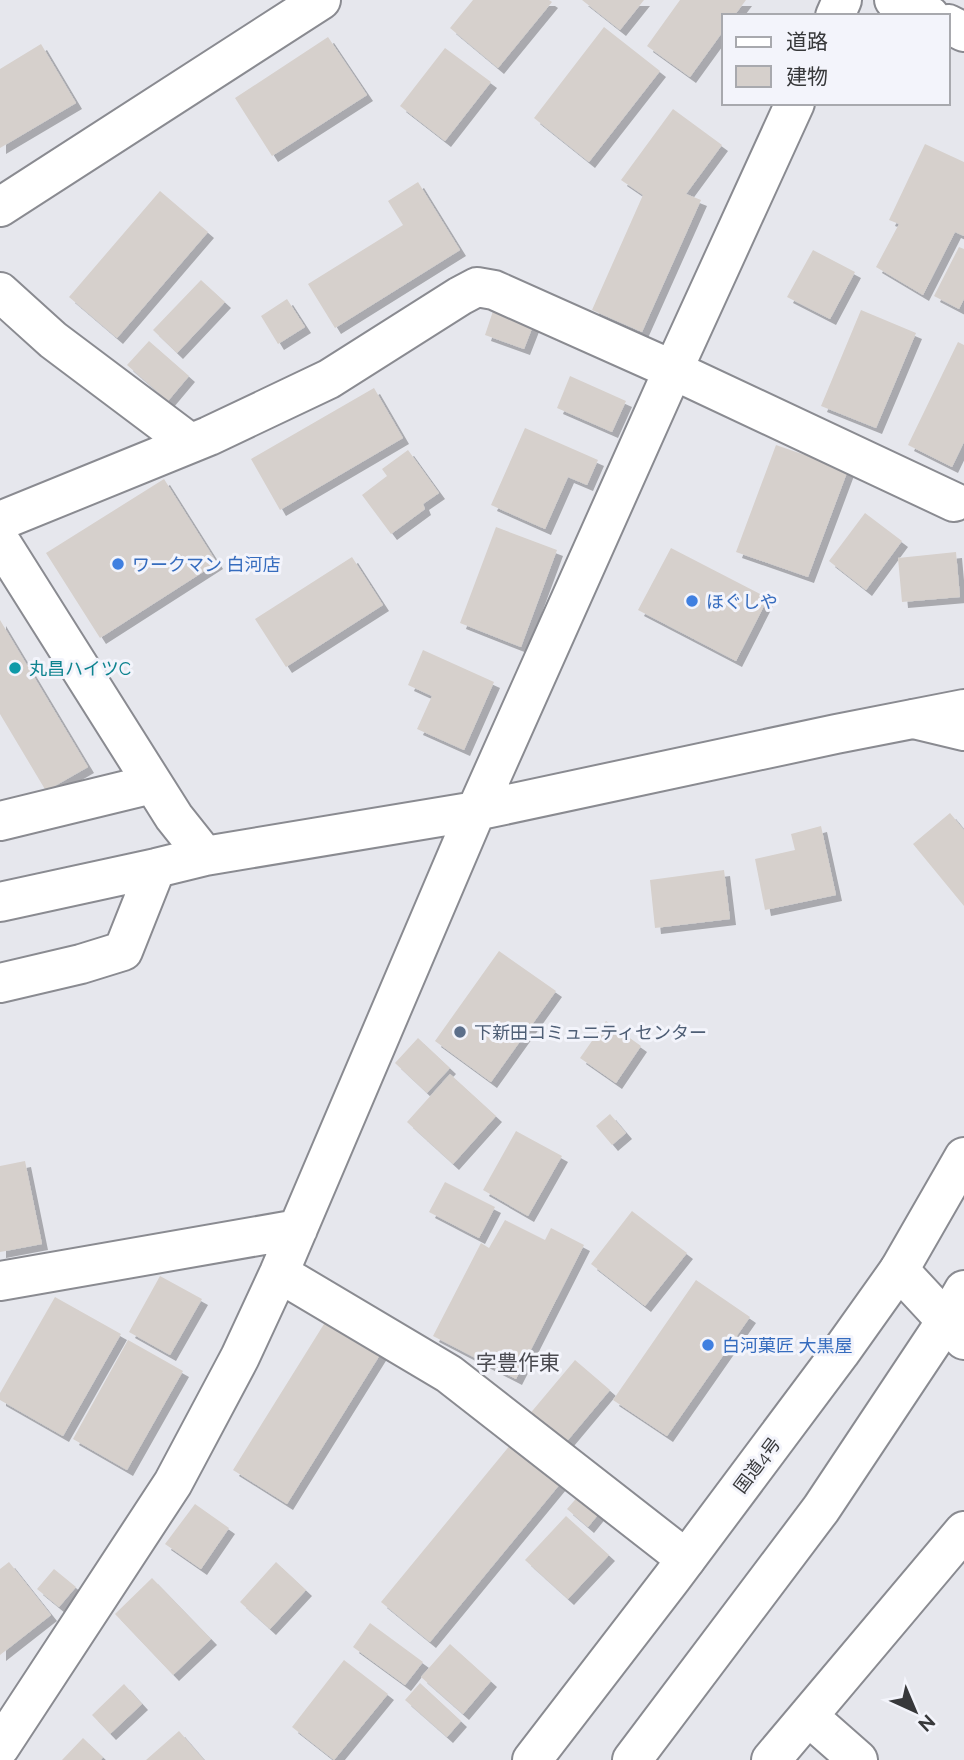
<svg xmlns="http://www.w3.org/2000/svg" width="964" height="1760" viewBox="0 0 964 1760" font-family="Raleway,'Noto Sans JP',sans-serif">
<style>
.building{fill:#d6d0cc;filter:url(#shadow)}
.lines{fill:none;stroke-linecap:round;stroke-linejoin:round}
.minor-casing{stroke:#8a8b91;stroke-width:42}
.highway-casing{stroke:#8a8b91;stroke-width:42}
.minor{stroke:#fff;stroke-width:38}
.highway{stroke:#fff;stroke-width:38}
.shop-dot{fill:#3f7fe0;stroke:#f3f4fb;stroke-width:2.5}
.culture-dot{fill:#0f9aa8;stroke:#f3f4fb;stroke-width:2.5}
.service-dot{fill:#5c6f8a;stroke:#f3f4fb;stroke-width:2.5}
.labels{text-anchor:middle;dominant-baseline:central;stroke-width:6;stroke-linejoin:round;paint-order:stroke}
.shop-label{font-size:18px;fill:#366cbe;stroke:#f3f4fb;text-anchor:start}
.culture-label{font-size:18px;fill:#0d838f;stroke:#f3f4fb;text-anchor:start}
.service-label{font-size:18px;fill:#4e5e75;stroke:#f3f4fb;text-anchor:start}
.street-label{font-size:18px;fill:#37383a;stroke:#f3f4fb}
.quarter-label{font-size:21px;fill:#4a4a50;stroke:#f3f4fb}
</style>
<defs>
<filter id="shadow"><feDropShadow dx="6" dy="6" stdDeviation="0" flood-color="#0004"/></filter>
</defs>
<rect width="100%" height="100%" fill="#e6e7ed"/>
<path class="building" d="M 473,0 L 549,0 L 552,2 L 498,68 L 450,28 Z
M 582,0 L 644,0 L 620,30 Z
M 680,0 L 746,0 L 734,16 L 724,16 L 724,30 L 690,77 L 647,46 Z
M 604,27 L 660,71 L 589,162 L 534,118 Z
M 328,37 L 367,95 L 272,156 L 235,98 Z
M 41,44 L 76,103 L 0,148 L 0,69 Z
M 445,48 L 491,82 L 445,141 L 400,106 Z
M 673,109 L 722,145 L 686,194 L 701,200 L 642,332 L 592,310 L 643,195 L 621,180 Z
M 925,144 L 964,162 L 964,236 L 955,232 L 923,295 L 876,267 L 899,224 L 889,220 Z
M 418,182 L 460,250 L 335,328 L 308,284 L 403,225 L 388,201 Z
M 160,191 L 208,232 L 117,338 L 69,297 Z
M 959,247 L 964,249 L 964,299 L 959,309 L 934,296 Z
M 813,250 L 855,272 L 830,319 L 787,297 Z
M 201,280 L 225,302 L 177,353 L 153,330 Z
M 287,299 L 305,327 L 278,344 L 261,316 Z
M 861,310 L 916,333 L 876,428 L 821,406 Z
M 493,311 L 533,326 L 524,349 L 485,335 Z
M 149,341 L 189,376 L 168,401 L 127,365 Z
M 958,342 L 964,345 L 964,442 L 952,467 L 908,445 Z
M 570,376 L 626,401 L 612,432 L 557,408 Z
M 374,388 L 403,438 L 280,510 L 251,459 Z
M 525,428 L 598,460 L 587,485 L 568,477 L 545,529 L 491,505 Z
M 776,445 L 848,470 L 808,577 L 736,552 Z
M 408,450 L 439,493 L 423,504 L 425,509 L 391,534 L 362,495 L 387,476 L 382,469 Z
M 164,479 L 217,563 L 100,638 L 46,553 Z
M 865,513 L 902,541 L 866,590 L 829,561 Z
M 496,527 L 557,550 L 521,647 L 460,623 Z
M 671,548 L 768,598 L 736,661 L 638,610 Z
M 956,552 L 960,597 L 902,602 L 898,558 Z
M 352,557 L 383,605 L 286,667 L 255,619 Z
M 0,620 L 88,767 L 46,791 L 0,714 Z
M 423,650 L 494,682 L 464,750 L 417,729 L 432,696 L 408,685 Z
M 950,813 L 964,830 L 964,906 L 913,844 Z
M 821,826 L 836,895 L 765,910 L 755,859 L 795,850 L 791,834 Z
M 724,870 L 730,919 L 655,928 L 650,880 Z
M 499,951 L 556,991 L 491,1082 L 435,1041 Z
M 606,1021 L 641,1046 L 616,1083 L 580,1058 Z
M 418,1038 L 450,1068 L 427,1093 L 395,1063 Z
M 450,1074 L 496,1116 L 453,1164 L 407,1122 Z
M 610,1114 L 626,1133 L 612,1145 L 596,1126 Z
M 516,1131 L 562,1156 L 528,1216 L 483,1190 Z
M 25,1161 L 42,1244 L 0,1252 L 0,1166 Z
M 445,1182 L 495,1207 L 479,1238 L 429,1212 Z
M 632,1211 L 687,1253 L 645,1306 L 591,1264 Z
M 505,1220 L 545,1240 L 551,1228 L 584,1245 L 516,1379 L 433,1336 L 481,1243 L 489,1248 Z
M 160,1276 L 202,1299 L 170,1355 L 129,1332 Z
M 696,1280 L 750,1317 L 667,1436 L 613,1400 Z
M 55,1297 L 121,1334 L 63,1436 L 0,1400 L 0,1393 Z
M 329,1316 L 383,1350 L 287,1504 L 233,1470 Z
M 128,1340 L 183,1371 L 127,1470 L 73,1439 Z
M 575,1360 L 610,1390 L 563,1446 L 528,1416 Z
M 511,1444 L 560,1484 L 430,1642 L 381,1602 Z
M 580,1494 L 601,1511 L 588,1527 L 567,1509 Z
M 195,1504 L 229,1528 L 201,1569 L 165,1544 Z
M 566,1516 L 609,1555 L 568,1599 L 525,1560 Z
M 9,1562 L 51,1615 L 0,1655 L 0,1569 Z
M 276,1562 L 306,1590 L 270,1629 L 240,1602 Z
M 54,1569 L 76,1587 L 59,1607 L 37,1589 Z
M 152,1578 L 211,1639 L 173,1675 L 115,1614 Z
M 370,1623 L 423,1662 L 405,1685 L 353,1647 Z
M 450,1644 L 491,1681 L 463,1714 L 421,1677 Z
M 344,1660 L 388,1694 L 334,1760 L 292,1727 Z
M 420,1683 L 461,1721 L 447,1737 L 405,1700 Z
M 124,1684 L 142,1704 L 110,1734 L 92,1715 Z
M 179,1731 L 204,1760 L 146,1760 Z
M 83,1738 L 103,1757 L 101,1760 L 62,1760 Z"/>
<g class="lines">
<defs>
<path id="minor" d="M 894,0 L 930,16
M 835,16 L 842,0
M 948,24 L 964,32
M 0,207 L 321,0
M 0,292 L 53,340 L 190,443
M 0,521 L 209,436 L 329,379 L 460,296 L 477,287 L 494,290 L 673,370 L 954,502
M 0,541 L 174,817 L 205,856
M 0,821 L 152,784
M 0,902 L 156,868 L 205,856 L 476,811 L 836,734 L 964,709
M 0,983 L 81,964 L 123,951 L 156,868
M 899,1270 L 964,1340
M 279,1273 L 449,1374 L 686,1559
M 0,1281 L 298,1229
M 808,1716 L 858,1760
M 0,1747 L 173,1483 L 240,1357 L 279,1273 L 476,811 L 673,370 L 795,103
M 771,1760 L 964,1531"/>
<path id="highway" d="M 914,719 L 964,731
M 532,1760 L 672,1578 L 840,1353 L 899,1270 L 964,1157
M 632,1760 L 821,1509 L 946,1321 L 964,1290"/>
</defs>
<use href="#minor" class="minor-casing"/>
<use href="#highway" class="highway-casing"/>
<use href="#minor" class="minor"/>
<use href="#highway" class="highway"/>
</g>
<g class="shop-dot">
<circle cx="118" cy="564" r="7"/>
<circle cx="692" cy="601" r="7"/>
<circle cx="708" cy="1345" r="7"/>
</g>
<circle class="culture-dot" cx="15" cy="668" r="7"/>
<circle class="service-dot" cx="460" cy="1032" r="7"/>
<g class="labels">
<g class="shop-label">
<text x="132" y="564">ワークマン 白河店</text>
<text x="706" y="601">ほぐしや</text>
<text x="722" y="1345">白河菓匠 大黒屋</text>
</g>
<g class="culture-label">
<text x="29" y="668">丸昌ハイツC</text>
</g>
<g class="service-label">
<text x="474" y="1032">下新田コミュニティセンター</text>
</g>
<g class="street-label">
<text transform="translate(757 1465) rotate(-53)">国道4号</text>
</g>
<g class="quarter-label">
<text x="518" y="1362">字豊作東</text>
</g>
</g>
<rect x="722" y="14" width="228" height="91" fill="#f3f4fb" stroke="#a8a9ae" stroke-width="2"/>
<rect x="736" y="37" width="35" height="10" fill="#ffffff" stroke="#a8a9ae" stroke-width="2"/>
<text x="786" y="49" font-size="21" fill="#37383a">道路</text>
<rect x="736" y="66" width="35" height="21" fill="#d6d0cc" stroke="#a8a9ae" stroke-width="2"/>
<text x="786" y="84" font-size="21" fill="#37383a">建物</text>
<g transform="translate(915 1711) rotate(136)" stroke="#f3f4fb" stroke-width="5" paint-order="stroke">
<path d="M0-5L12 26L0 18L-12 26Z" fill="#37383a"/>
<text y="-10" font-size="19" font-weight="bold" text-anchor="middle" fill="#37383a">N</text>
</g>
</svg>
